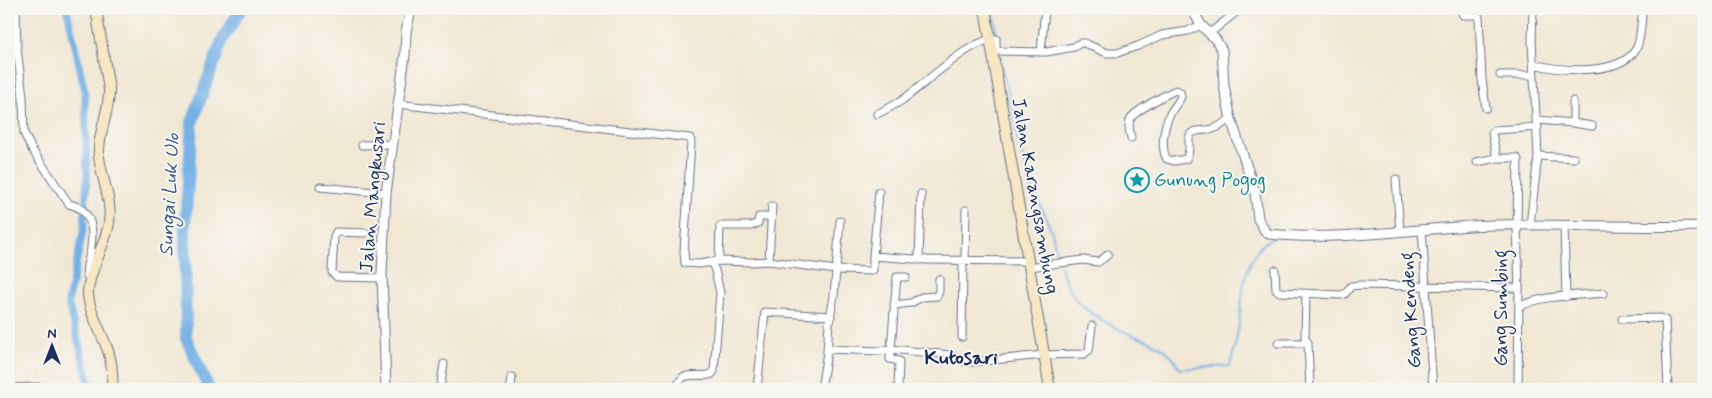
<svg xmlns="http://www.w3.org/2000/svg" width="1712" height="398" viewBox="0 0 1712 398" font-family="Mynerve,sans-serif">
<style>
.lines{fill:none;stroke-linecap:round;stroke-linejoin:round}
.stream{stroke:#74b1e6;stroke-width:2}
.canal{stroke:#74b1e6;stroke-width:7}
.river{stroke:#74b1e6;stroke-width:12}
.minor-casing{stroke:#667087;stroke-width:9}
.tertiary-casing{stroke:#667087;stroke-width:11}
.secondary-casing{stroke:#667087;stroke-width:12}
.minor{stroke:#fff;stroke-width:7}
.tertiary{stroke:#fff;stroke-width:9}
.secondary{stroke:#f7e8c3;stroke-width:10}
.labels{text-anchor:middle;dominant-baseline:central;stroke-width:4;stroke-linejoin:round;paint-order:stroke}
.culture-label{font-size:19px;fill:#0d838f;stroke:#f6f6f2;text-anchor:start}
.street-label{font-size:19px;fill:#1b2f5e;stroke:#f6f6f2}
.water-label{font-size:20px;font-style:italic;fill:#365687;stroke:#f6f6f2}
.quarter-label{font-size:21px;font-weight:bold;fill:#1b2f5e;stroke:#f6f6f2}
</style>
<rect width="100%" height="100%" fill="#f6f6f2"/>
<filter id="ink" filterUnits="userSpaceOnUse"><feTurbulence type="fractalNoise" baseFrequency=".02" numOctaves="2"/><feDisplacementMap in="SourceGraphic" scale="10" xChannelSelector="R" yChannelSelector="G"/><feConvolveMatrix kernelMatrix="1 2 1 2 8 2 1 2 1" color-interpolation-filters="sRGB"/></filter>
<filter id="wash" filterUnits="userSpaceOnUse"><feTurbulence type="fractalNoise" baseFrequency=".0096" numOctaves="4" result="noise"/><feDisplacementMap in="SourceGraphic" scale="20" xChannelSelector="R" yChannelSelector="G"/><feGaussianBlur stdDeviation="1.12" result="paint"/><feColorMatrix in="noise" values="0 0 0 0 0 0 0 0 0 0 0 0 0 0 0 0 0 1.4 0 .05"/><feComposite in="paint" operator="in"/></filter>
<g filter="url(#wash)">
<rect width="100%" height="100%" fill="#f1e8d4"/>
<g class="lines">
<path class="stream" d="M 994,9 L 996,30 L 1000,48
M 1000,53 L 1002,71 L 1009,94 L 1018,142 L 1032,187 L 1052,232 L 1058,261
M 1425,234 L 1513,229
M 1060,266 C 1064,278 1070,294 1079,303 C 1088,313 1119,330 1132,335 C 1157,345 1165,344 1180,369 L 1230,366 C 1234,352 1237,338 1239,324 C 1242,296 1243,252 1273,238"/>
<path class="canal" d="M 67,9 L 85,92 L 87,176 L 84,227 L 68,302 L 91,389"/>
<path class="river" d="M 209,389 L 186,338 L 185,227 L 192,123 L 222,40 L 241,9"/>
</g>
</g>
<g filter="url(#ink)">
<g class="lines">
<defs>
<path id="minor" d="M 16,9 L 17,48 L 23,97 L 24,133 L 31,148 L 69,204 C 91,209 94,227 91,247 C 90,260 82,270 90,281
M 1460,9 L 1463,15 L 1477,15 L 1479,17 L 1482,80 L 1486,108
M 1210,33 L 1240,9
M 1041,52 L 1045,9
M 1534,64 C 1560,71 1622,77 1637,47 C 1641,39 1641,19 1643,9
M 1500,75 L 1534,75
M 398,104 L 690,138 L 691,142 L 684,252 L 685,263 L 699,264 L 719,261 L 751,262 L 769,261
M 877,114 C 885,110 893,106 901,101 C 923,86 971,38 996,39 L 996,49 L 998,51 L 1046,52 L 1074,47 L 1080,43 L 1084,43 L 1107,53 L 1117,53 L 1138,46 L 1162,35 L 1188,31 L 1201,25
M 1537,120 L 1573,123 L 1573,101
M 1573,123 L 1592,126
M 1131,138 C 1130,132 1127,124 1131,118 C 1135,111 1168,93 1176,90 L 1180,92 L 1181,97 C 1178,103 1173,108 1170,114 C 1164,126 1160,148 1167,159 L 1174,161 L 1186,159 C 1192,149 1187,141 1190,135 C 1194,129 1206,131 1213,129 C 1219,127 1225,122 1231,119
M 362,145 L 393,144
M 1538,156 L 1574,158
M 1477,162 L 1497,158
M 1396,179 L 1400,231
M 320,187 L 386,193
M 772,206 L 769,261 L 836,270 L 871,271 L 873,270 L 873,256 L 927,260 L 1028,261
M 1530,225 L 1538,156 L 1532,41 L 1533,9
M 1564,225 L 1566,297
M 1422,229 L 1433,389
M 365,233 L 336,232 L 334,236 L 332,272 L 337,277 L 382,278
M 873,256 L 879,192
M 919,260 L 921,194
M 719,261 L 720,226 L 751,226 L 758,223 L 759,217 L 772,217
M 965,261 L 966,210
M 1029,267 L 1083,260 L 1098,262 L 1104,258 L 1108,254
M 1275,270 L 1276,290 L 1280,292 L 1341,295 L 1345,294 L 1351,286 L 1361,285 L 1519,288
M 1306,294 L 1305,338 L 1308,343 L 1310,389
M 894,305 L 911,303 L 922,297 L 937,296 L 939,291 L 939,279
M 1519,307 C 1544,294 1576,296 1604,293
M 1622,319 L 1660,318 L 1665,320 L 1668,389
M 962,337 L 963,261
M 1278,343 L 1308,343
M 827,349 L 880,351 L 891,349 L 951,355 L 963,361 L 972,362 L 1044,355 L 1084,354 L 1089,350 L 1092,326
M 9,388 L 39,387 L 51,389
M 94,389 L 112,386
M 440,389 L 444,364
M 509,389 L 511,386 L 512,377
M 678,389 L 678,384 L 683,377 C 693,373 702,378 712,374 L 714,371 L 720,293 L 715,270 L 711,262
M 757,389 L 765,312 L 831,316
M 821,389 L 827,352 L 829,323 L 834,296 L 840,221
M 898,389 L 899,361 L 890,359 C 893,331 894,304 897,277 L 906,277
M 1518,389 L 1519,288 L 1517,226 L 1518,160 L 1517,158 L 1497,158 L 1492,133 L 1495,130 L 1538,127"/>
<path id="tertiary" d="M 1192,9 L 1201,25 L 1216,40 L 1222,50 L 1224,86 L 1231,119 L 1255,192 L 1258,219 L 1265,231 L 1269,234 C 1344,242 1419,227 1494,225 C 1563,224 1633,228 1703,226
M 386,389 L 382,273 L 386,193 L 405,55 L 406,32 L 411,9"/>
<path id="secondary" d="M 96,9 L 109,89 C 110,112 97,134 99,157 C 102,181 114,204 108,228 C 103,249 88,273 88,294 C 89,312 101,331 107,348 C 112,361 113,375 112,389
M 985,9 L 1050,389"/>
</defs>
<use href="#minor" class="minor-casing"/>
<use href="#tertiary" class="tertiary-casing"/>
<use href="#secondary" class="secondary-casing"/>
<use href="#minor" class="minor"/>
<use href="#tertiary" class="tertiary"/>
<use href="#secondary" class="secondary"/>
</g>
</g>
<defs>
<symbol id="sight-ring" viewBox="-11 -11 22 22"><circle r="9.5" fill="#f6f6f2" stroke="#0f9aa8" stroke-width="1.5"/><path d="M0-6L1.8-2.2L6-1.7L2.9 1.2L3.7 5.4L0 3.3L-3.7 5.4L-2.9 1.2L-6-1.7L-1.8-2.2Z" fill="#0f9aa8"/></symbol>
</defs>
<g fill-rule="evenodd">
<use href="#sight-ring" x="1123" y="166" width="28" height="28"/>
</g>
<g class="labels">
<g class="culture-label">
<text x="1154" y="180">Gunung Pogog</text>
</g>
<g class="street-label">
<text transform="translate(1035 196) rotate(80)">Jalan Karangsambung</text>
<text transform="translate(373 197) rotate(-85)">Jalan Mangkusari</text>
<text transform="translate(1501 308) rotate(-90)">Gang Sumbing</text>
<text transform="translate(1411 310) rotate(-94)">Gang Kendeng</text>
</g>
<g class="water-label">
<text transform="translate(170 195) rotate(-87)">Sungai Luk Ulo</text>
</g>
<g class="quarter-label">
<text x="961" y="358">Kutosari</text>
</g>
</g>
<rect width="1712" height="398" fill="none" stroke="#f6f6f2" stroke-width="30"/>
<g transform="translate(52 346)" stroke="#f6f6f2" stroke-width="4" paint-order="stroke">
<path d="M0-4L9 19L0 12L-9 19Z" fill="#1b2f5e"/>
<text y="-8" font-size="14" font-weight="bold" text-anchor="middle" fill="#1b2f5e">N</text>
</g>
</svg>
